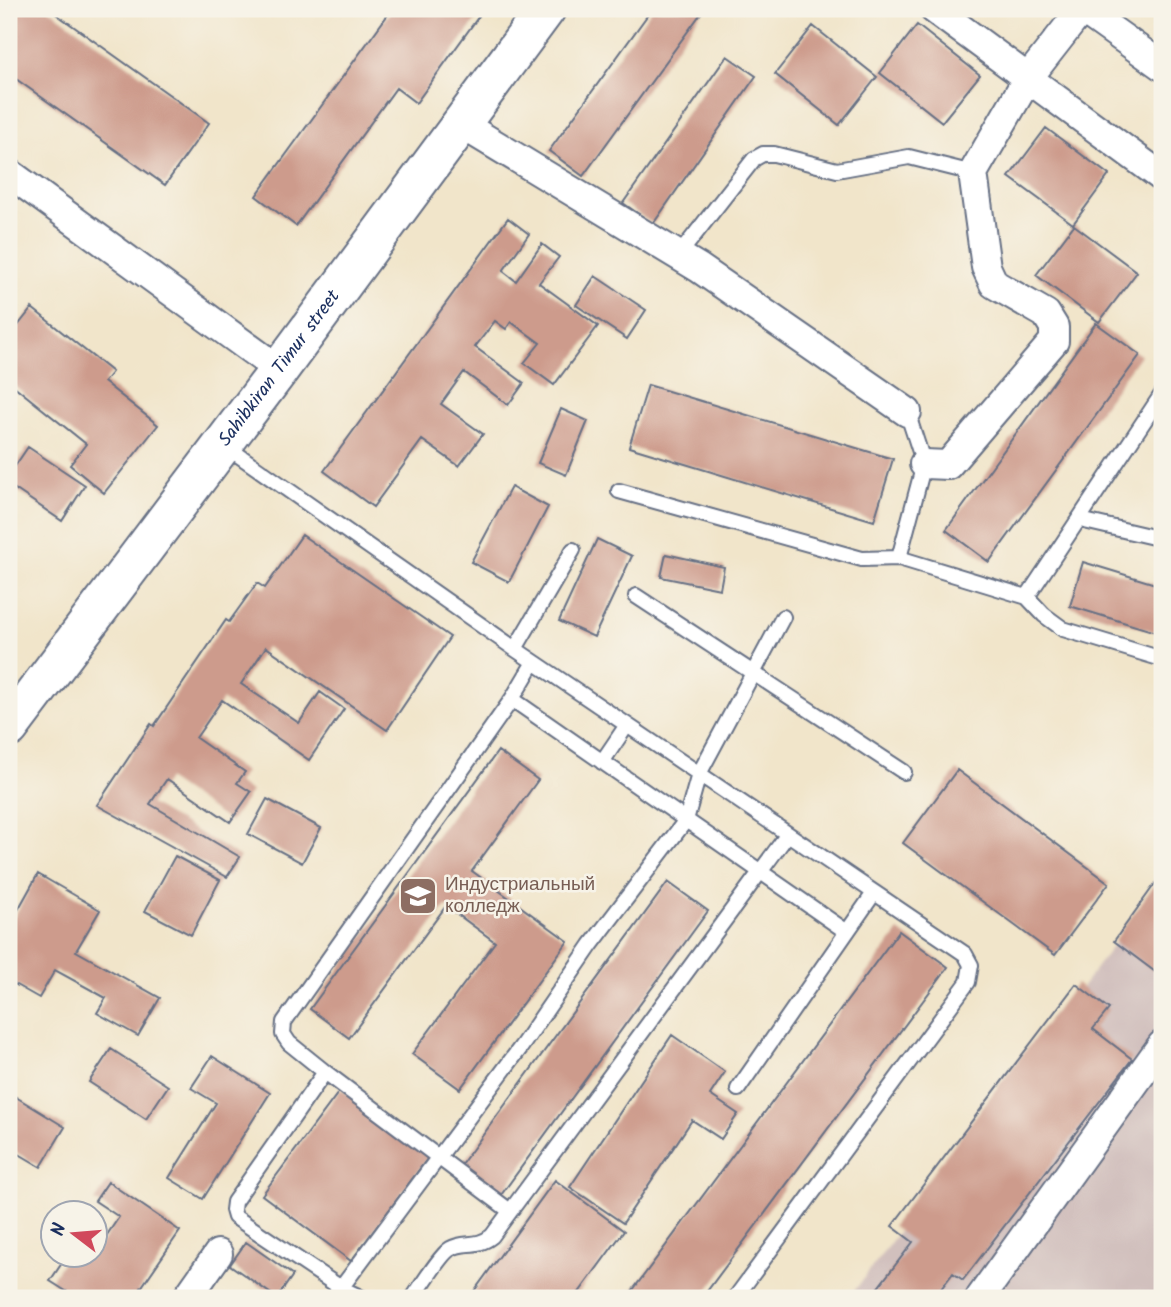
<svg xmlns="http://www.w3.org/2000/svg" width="1171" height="1307" viewBox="0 0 1171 1307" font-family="Kalam,sans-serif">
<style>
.industrial{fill:#d1c0bd}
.building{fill:#cd9b8c}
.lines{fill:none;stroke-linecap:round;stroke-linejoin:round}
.service-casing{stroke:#666f84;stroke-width:18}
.minor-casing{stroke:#666f84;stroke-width:32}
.secondary-casing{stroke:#666f84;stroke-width:42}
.service{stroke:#fff;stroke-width:14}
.minor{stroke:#fff;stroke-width:28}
.secondary{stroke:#fff;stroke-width:38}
.labels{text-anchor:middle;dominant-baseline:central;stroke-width:5;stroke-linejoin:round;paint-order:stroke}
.street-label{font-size:19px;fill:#1b2f5e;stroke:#f7f3e8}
.education-label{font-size:19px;fill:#785e54;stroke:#f7f3e8;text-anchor:start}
</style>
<rect width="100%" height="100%" fill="#f7f3e8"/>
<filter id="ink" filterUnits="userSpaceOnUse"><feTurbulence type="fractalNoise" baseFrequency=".0143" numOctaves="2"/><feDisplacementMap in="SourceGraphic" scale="14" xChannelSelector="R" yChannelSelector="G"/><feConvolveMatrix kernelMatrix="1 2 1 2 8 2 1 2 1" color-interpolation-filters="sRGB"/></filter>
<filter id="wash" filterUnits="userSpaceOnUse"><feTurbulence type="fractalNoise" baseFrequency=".00686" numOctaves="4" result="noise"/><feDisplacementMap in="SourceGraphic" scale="28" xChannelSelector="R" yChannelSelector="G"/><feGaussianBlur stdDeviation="1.57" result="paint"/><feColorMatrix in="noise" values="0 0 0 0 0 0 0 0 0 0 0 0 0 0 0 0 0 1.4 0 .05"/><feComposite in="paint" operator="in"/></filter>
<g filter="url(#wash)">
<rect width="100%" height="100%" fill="#f1e5ca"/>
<path class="industrial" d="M 1162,880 L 1162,1298 L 849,1298 Z"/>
<g id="blocks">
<path class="building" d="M 9,9 L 49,9 L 209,123 L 165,185 L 9,74 Z
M 392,9 L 484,9 L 416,103 L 396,88 L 296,226 L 256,196 Z
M 652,9 L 704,9 L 583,176 L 549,151 Z
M 917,25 L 980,75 L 942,122 L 880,73 Z
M 813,26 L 877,77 L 839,125 L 775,74 Z
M 727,56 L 756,76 L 653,224 L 623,203 Z
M 1046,128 L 1109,175 L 1073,224 L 1009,177 Z
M 508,218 L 529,234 L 503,271 L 516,281 L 542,244 L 559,257 L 539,283 L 598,326 L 554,385 L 524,363 L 540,343 L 511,322 L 506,329 L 495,321 L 475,347 L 524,383 L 508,405 L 464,372 L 441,404 L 483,434 L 459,466 L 422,440 L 373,507 L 324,471 Z
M 1074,225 L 1137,272 L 1099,322 L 1036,275 Z
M 595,276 L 646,310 L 627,339 L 576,305 Z
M 32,308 L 112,372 L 104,382 L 158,425 L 104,493 L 70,465 L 86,444 L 9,382 L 9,337 Z
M 1096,323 L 1140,355 L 989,562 L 946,530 Z
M 648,385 L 893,459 L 874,521 L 629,447 Z
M 561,409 L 588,421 L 566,475 L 538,463 Z
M 28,447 L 85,485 L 62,521 L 9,485 L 9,475 Z
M 511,487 L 548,507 L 509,582 L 471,562 Z
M 302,535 L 450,637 L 387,730 L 266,647 L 241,684 L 299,723 L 320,692 L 344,709 L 309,760 L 222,700 L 196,738 L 245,772 L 237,783 L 251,792 L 230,822 L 167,779 L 150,804 L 240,857 L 227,877 L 97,805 L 151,724 L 154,726 L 226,620 L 229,622 L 257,583 L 265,588 Z
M 597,539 L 632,556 L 594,637 L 559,621 Z
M 666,554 L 724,567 L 720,589 L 661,577 Z
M 1083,562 L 1162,586 L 1162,634 L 1070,606 Z
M 498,751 L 538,780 L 472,871 L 568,941 L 460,1089 L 412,1054 L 495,942 L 446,906 L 349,1038 L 310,1009 Z
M 957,770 L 1109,883 L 1055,955 L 903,843 Z
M 267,799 L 321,828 L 302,863 L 248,834 Z
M 175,856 L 220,880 L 191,935 L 145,911 Z
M 38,874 L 100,910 L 76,951 L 160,998 L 138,1036 L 97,1013 L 106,998 L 55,970 L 39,998 L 9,981 L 9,926 Z
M 1162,874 L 1162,977 L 1114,941 Z
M 668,882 L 708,911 L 501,1195 L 461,1165 Z
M 899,931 L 948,967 L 702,1298 L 627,1298 Z
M 1076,984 L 1109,1009 L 1093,1029 L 1132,1059 L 963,1280 L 953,1273 L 934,1298 L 870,1298 L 913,1242 L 892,1226 Z
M 672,1035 L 725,1072 L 710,1095 L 738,1114 L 721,1139 L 692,1120 L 623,1223 L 570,1187 Z
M 111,1049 L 168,1086 L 146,1119 L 89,1082 Z
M 212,1056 L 270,1093 L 203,1199 L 169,1178 L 216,1103 L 191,1088 Z
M 341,1089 L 430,1155 L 351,1261 L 262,1195 Z
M 11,1094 L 65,1127 L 41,1167 L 9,1148 L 9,1097 Z
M 555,1180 L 624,1231 L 575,1298 L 469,1298 Z
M 108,1182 L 180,1231 L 134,1298 L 77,1298 L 50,1281 L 68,1254 L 94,1254 L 119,1217 L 95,1201 Z
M 246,1242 L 293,1275 L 277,1298 L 230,1265 Z"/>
</g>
</g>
<g filter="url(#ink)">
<use href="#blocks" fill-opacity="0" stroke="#666f84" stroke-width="2"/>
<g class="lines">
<defs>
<path id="service" d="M 678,256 L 754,159 L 763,154 L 774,154 L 837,170 L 909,157 L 973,173
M 224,445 L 515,649 L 965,954 L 971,965 L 968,982 L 735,1298
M 619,491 L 862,559 L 899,558 L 1027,597 L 1044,615 L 1063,629 L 1162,659
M 1080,520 L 1162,539
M 899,558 L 924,464 L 907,412
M 636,596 L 904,772
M 1027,597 L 1162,394
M 515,649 L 573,550
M 512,699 L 847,932
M 602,762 L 627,725
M 325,1072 L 510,1211
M 738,1089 L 874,893
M 341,1288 L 521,1047 L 591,945 L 686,820 L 699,774 L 783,617
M 362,1298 L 341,1288 L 235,1217 L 233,1210 L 234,1202 L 325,1072 L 289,1043 L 283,1034 L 284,1022 L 512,699 L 534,662
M 413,1298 C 420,1288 441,1254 450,1249 C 465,1240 476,1249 492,1236 L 788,834"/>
<path id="minor" d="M 934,9 L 1162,177
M 1082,9 L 1162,66
M 461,124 L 699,268 L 907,412
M 9,173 L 279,370
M 924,464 L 948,465 L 1054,341 L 1054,327 L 1046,314 L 994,284 L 986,267 L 973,173 L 1028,78 L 1082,9
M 187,1298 L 218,1254
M 980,1298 L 1162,1045"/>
<g id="secondary">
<path id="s1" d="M 9,728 L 279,370 L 546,9"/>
</g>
</defs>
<use href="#service" class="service-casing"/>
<use href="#minor" class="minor-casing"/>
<use href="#secondary" class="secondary-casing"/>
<use href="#service" class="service"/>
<use href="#minor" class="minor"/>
<use href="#secondary" class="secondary"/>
</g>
</g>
<defs>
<symbol id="university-square" viewBox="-11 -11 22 22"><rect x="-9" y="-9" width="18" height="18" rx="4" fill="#8d6e63" stroke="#f7f3e8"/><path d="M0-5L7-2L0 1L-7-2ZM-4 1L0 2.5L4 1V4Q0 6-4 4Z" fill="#fff"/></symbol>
</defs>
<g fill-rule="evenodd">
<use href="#university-square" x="396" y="874" width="44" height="44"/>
</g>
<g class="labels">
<g class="street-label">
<text stroke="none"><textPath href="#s1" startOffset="450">Sahibkiran Timur street</textPath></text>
</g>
<g class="education-label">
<text x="445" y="885">Индустриальный<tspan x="445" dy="22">колледж</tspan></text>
</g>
</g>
<rect width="1171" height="1307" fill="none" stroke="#f7f3e8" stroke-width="35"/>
<g transform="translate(74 1234) rotate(286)"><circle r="33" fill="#f7f3e8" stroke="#9fa5b1" stroke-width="2"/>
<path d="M0-5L12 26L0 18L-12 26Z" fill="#d1495b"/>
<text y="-10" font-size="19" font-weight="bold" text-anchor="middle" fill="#1b2f5e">N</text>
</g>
</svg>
